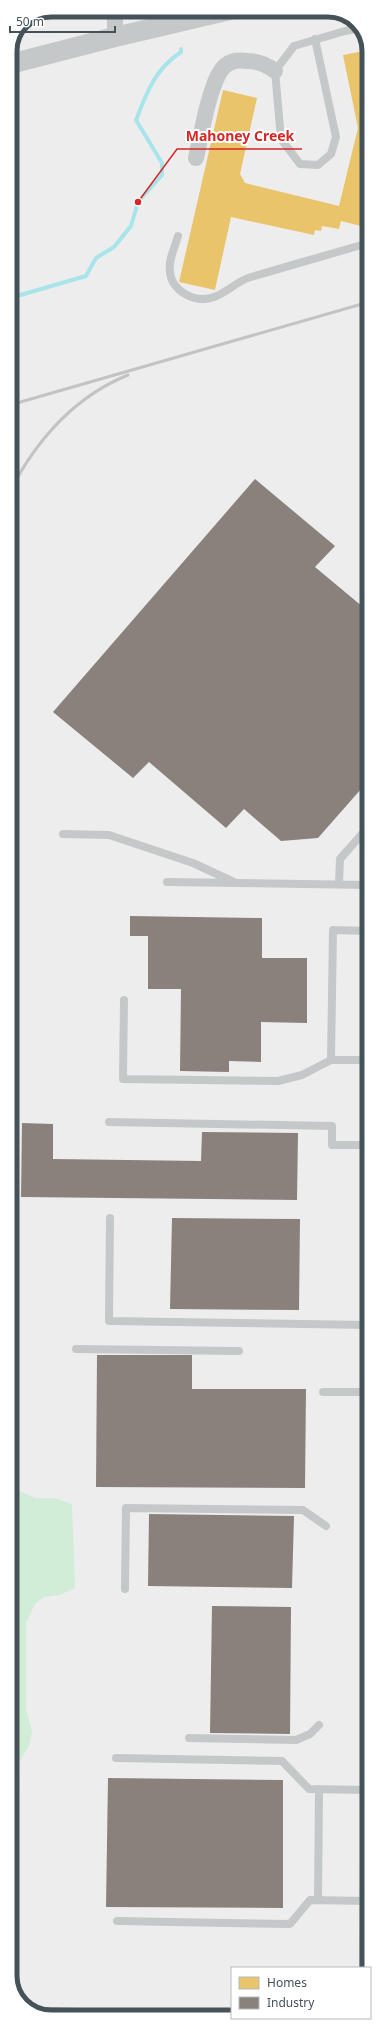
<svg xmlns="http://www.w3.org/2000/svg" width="379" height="2027" viewBox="0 0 379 2027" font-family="'Noto Sans',sans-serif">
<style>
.green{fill:#d1edd8}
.homes{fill:#e9c46a}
.industry{fill:#8a817c}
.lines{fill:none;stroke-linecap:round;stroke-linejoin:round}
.stream{stroke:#a7e5ea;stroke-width:4}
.service{stroke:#c5c8c9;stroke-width:8}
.minor{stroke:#c5c8c9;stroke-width:16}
.tertiary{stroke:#c5c8c9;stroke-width:20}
.rail{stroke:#c1c3c4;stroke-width:3}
.rim{fill:none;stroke:#455259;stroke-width:5}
.leader{fill:none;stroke:#d62828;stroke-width:1.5}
.callout-dot{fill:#d62828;stroke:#fff;stroke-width:1.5}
.callout-label{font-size:14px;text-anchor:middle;font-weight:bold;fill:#d62828;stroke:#fff;stroke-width:4;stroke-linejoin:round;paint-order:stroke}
</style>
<rect width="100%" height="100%" fill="#eeeded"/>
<path class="green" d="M 10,1448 L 15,1463 L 16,1489 L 35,1498 L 55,1498 L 72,1504 L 75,1588 L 60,1595 L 44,1597 L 35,1604 L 26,1623 L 26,1709 L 32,1731 L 29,1746 L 18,1764 L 20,1785 L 13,1825 L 10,1827 Z"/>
<path class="homes" d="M 369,50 L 369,228 L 341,221 L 339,229 L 322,226 L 321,231 L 315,230 L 314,235 L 231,217 L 215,290 L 179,282 L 223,90 L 257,98 L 240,174 L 245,183 L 339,206 L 358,128 L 343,55 Z"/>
<path class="industry" d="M 255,479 L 335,546 L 315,567 L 369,612 L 369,780 L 318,838 L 281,841 L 244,809 L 226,828 L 149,762 L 133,778 L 53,712 Z
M 130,916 L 262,918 L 262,958 L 307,958 L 307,1023 L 261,1022 L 261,1062 L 229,1061 L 229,1072 L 180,1071 L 181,989 L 148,989 L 148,936 L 130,936 Z
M 22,1123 L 53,1124 L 53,1159 L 201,1161 L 202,1132 L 298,1133 L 297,1200 L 21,1197 Z
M 172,1218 L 300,1219 L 299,1310 L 170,1309 Z
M 97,1355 L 192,1355 L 192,1389 L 306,1389 L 305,1488 L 96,1487 Z
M 149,1514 L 294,1516 L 292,1588 L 148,1586 Z
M 212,1606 L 291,1607 L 290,1734 L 210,1733 Z
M 108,1778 L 283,1780 L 283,1908 L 106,1907 Z
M 30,2007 L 125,2009 L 125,2017 L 46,2017 Z"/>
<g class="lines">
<path class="stream" d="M 10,298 L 86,276 L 96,258 L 114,247 L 131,226 L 138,202 L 162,175 L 162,163 L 136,120 C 147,92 155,69 181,52 L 181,49"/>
<path class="service" d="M 315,39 L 336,137 L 331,154 L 318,165 L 300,164 L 281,139 L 275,71 L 294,46 L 345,31 L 360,28
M 178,236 C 175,247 168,260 170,272 C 171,291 196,304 214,297 C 228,292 237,281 251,277 C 290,266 329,254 369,243
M 63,834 L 109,835 L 193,863 L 234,882
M 167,882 L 369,885
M 339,884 L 340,859 L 369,826
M 369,931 L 333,930 L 331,1060 L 369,1060
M 124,1000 L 123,1079 L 278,1081 L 302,1075 L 331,1060
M 109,1122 L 332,1126 L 332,1145 L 369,1145
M 110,1218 L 109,1321 L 369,1325
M 76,1349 L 239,1351
M 323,1392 L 369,1392
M 125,1589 L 126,1508 L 303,1510 L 326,1526
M 189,1738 L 296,1740 L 310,1734 L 319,1725
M 116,1758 L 282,1761 L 309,1789 L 369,1790
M 318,1900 L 319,1789
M 117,1921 L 290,1924 L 310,1900 L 367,1901"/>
<path class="minor" d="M 115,37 L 115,10
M 196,158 C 201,137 210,77 226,65 C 233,60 239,60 247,61 C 258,61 266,64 275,71
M 367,1968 L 369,1755"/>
<path class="tertiary" d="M 10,64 L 115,37 L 230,10"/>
<path class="rail" d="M 10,405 L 369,302
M 10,491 C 36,441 74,397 128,375"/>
</g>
<path d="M0 0H379V2027H0ZM51 17H328A34 34 0 0 1 362 51V1976A34 34 0 0 1 328 2010H51A34 34 0 0 1 17 1976V51A34 34 0 0 1 51 17Z" fill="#fff" fill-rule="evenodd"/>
<path class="rim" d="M51 17H328A34 34 0 0 1 362 51V1976A34 34 0 0 1 328 2010H51A34 34 0 0 1 17 1976V51A34 34 0 0 1 51 17Z"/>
<path class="leader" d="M138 202L177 149H302"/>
<circle class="callout-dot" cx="138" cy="202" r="4"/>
<g class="callout-label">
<text x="240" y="141">Mahoney Creek</text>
</g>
<rect x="231" y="1967" width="140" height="52" fill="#ffffff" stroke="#b5babd"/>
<rect x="239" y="1977" width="20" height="12" fill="#e9c46a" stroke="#b5babd"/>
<text x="267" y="1987" font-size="12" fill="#455259">Homes</text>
<rect x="239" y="1997" width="20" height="12" fill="#8a817c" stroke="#b5babd"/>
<text x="267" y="2007" font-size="12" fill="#455259">Industry</text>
<path d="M10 26v6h105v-6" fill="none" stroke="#455259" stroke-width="2"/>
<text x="16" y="26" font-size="12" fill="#455259" stroke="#ffffff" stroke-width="3" paint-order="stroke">50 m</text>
</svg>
